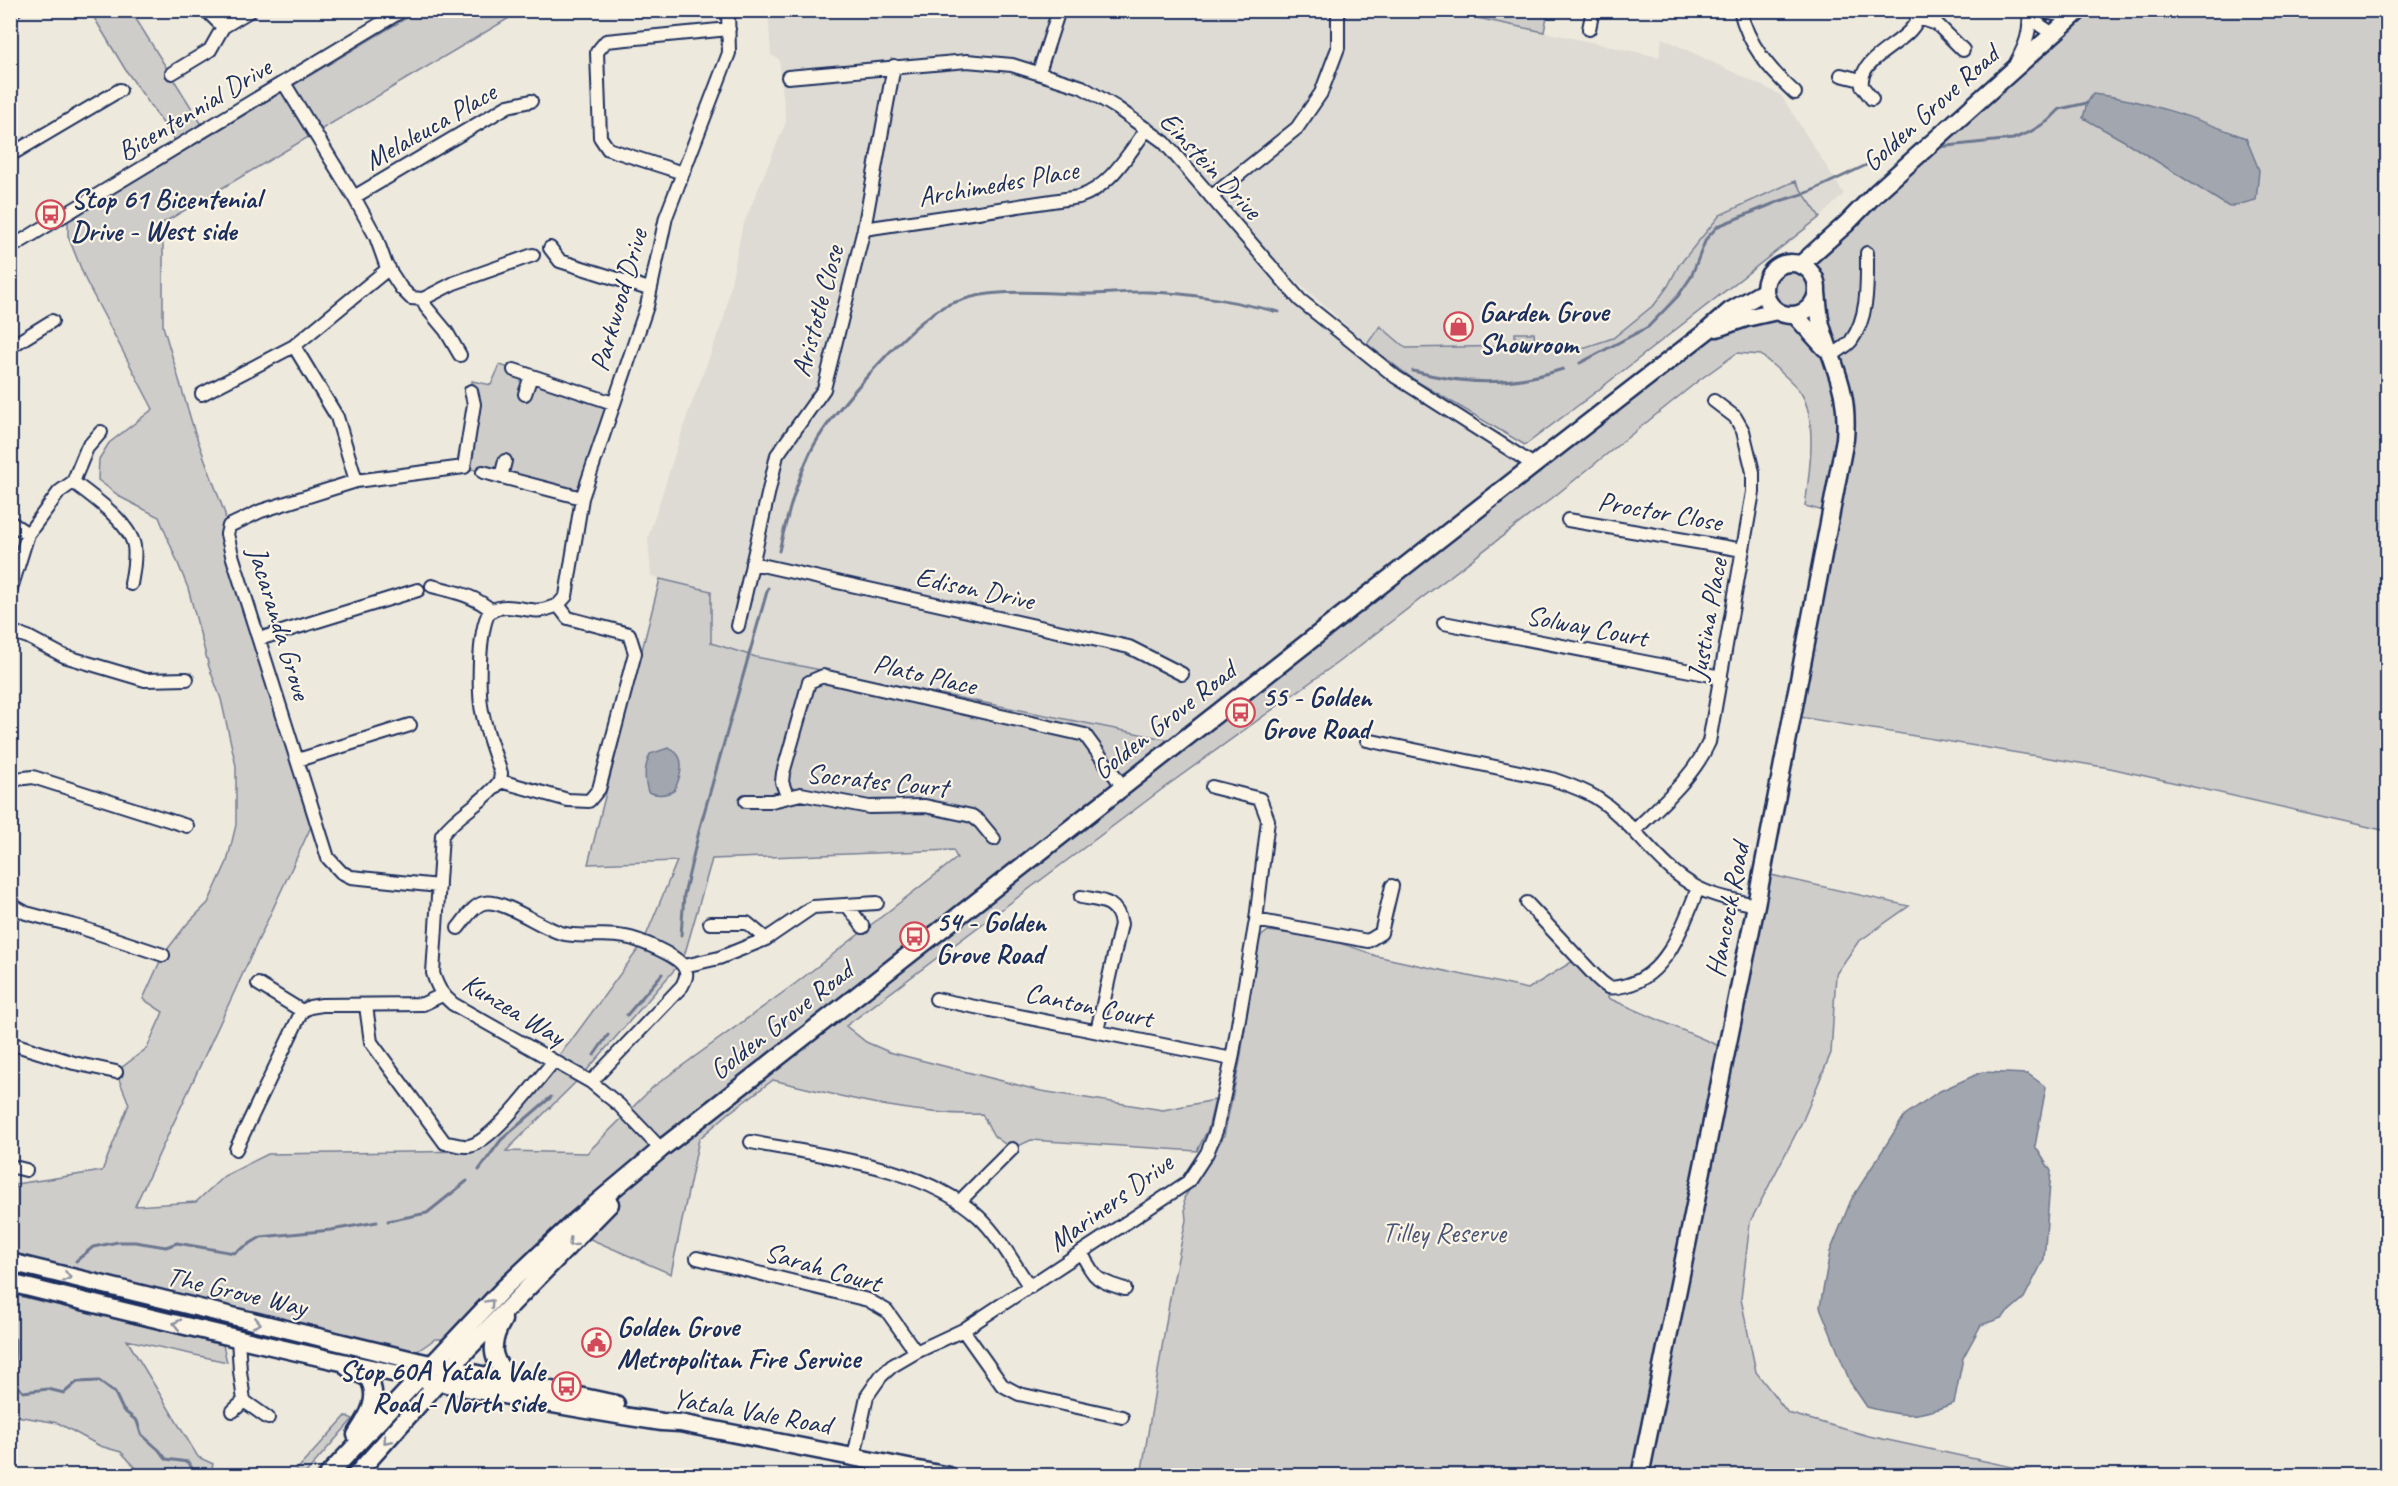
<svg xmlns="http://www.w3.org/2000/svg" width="2398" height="1486" viewBox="0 0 2398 1486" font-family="Caveat,sans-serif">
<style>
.built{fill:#dedbd4}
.green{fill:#cfcdca;stroke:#757e94;stroke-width:1.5;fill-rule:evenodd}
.water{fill:#a2a7af;stroke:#6c778f;stroke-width:1.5}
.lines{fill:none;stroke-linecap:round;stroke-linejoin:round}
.stream{stroke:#6c778f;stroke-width:3}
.minor-casing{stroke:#1b2f5e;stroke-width:16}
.major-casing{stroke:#1b2f5e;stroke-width:21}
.minor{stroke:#fcf5e5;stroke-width:12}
.major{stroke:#fcf5e5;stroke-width:16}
.oneway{stroke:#8c92a2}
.labels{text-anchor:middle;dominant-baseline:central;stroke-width:4.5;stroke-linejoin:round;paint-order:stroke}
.street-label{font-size:28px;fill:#1b2f5e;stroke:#fcf5e5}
.poi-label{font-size:28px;font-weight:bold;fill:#1b2f5e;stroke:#fcf5e5;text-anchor:start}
.park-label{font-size:28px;fill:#485679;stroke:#fcf5e5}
</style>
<rect width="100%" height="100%" fill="#eee9dd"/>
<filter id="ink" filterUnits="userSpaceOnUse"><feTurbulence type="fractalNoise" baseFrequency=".0167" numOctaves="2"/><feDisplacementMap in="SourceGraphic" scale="12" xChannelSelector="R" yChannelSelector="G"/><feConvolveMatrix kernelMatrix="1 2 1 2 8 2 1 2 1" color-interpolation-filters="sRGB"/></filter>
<g filter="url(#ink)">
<path class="built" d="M 1444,10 L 1659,57 L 1662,38 L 1781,95 L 1844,194 L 1820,217 L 1525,445 L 1409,376 L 1367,344 L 1289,274 L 1284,281 L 1375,360 L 1534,465 L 1180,742 L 756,657 L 711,643 L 711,591 L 651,576 L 648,538 L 687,416 L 724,318 L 742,228 L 786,122 L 779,59 L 771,55 L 768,11 Z"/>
<path class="green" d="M 90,11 L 131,11 L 201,123 L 176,142 L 125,69 Z
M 418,11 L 521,11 L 163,223 L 163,326 L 194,430 L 225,514 L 227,534 L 315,818 L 135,1206 L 196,1202 L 224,1176 L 268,1154 L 478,1151 L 570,1042 L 643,943 L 677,861 L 588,864 L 660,579 L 711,591 L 711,643 L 756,657 L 1180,742 L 1808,254 L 1876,193 L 2093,11 L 2387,11 L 2387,831 L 2110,768 L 1793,716 L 1831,513 L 1805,506 C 1809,476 1818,420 1801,393 C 1794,382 1771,364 1761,355 L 1737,353 L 1698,381 L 1551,499 L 1337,663 L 1165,787 L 846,1026 L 866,1042 L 889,1052 L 1041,1091 L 1163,1110 L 1215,1100 L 1208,1129 L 1197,1151 L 1031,1140 L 1012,1149 L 994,1136 L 982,1114 C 912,1116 841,1096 773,1080 L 729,1113 L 699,1139 L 671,1274 L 581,1235 L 647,1164 L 457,1339 L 435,1339 L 409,1357 L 11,1262 L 11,1205 L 16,1184 L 102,1171 L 129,1104 L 116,1072 L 147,1048 L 163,1012 L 143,999 L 163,955 L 187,924 L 208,903 L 227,862 L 236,825 L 236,766 L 221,699 L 209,667 L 188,588 L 159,517 L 122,498 L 98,480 L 99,459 L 109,443 L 153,409 L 86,281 L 68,236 L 68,213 L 136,179 ZM 953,850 L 957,858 L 796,983 L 653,1087 L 587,1153 L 506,1151 L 581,1077 L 683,960 L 712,859 Z
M 1444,11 L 1548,11 L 1544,32 Z
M 1795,181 L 1820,217 L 1588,398 L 1525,445 L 1413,379 L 1367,344 L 1380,326 L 1406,348 L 1515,346 L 1515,333 L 1534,333 L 1535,346 L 1559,342 L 1583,348 L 1613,338 L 1655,304 L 1668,286 L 1679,265 L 1720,215 Z
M 500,365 L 613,403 L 582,498 L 464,467 L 474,404 L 472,381 L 491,385 Z
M 1762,873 L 1909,906 L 1858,942 L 1836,974 L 1831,1053 L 1803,1120 L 1750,1222 L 1741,1299 L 1756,1372 L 1788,1413 L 1869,1436 L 2049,1475 L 1141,1476 L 1171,1292 L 1186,1220 L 1184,1198 L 1224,1136 L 1240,1061 L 1259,938 L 1268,931 C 1305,935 1342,941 1376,956 L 1528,989 L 1578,958 L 1609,987 L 1608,998 L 1726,1049 Z
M 11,1294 L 223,1345 L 227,1362 L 127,1340 L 198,1457 L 213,1464 L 210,1475 L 139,1475 L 136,1468 L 121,1452 L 100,1446 L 58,1423 L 11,1415 Z
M 346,1416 L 353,1419 L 304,1475 L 292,1475 Z"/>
<path class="water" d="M 2093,94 C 2146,100 2197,119 2246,138 L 2259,170 L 2256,200 L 2229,207 L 2126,142 L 2083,118 L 2087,103 Z
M 668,748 C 688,755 681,776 674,791 C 664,795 658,796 648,792 C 644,778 644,768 650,754 Z
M 1982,1072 L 2028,1074 L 2046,1087 L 2035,1146 L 2051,1171 L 2044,1259 L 2024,1298 L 2001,1318 L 1981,1325 L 1963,1358 L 1954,1403 C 1917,1418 1905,1417 1867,1407 L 1850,1382 L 1820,1307 L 1830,1252 L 1851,1200 L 1905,1115 L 1938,1092 Z"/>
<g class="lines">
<path class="stream" d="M 1938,147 L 2013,139 L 2030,132 L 2048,121 L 2060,109 L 2087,103
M 1580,363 L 1648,327 L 1678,296 L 1691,277 L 1706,239 L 1718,226 L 1780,201 L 1809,192 L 1873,162
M 1413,371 C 1466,385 1510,386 1563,369
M 779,551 C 787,517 796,482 811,451 C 828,416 905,330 938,310 C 944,306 952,303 959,301 C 992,288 1042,293 1077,294 C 1101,295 1125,291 1149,292 C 1194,293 1236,302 1279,312
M 681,935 L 684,895 L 700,827 L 768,588
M 627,1015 L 662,974
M 594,1055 L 608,1035
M 479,1170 L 501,1140 L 551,1097
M 388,1221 L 427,1213 L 467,1181
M 76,1261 L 93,1247 L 118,1242 L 135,1242 L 166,1247 L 177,1243 L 234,1253 L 261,1237 L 331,1230 L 377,1222
M 10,1336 L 15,1339 C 17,1356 9,1379 23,1392 L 48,1389 L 64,1393 L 77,1382 L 99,1381 L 115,1393 L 123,1410 L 137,1421 L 141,1434 L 159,1450 L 166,1459 L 188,1462 L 197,1476"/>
<defs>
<path id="minor" d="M 206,10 L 223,27 L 251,10
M 1740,10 C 1748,45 1770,70 1795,93
M 2041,11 L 2054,14 L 2078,12
M 2027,12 L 2041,26 L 2053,34
M 10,13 L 15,10
M 1919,18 L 1937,24 L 1963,50
M 1589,29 L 1593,10
M 2016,63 C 2025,46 2031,33 2029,14
M 1039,72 L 1059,10
M 172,73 L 210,50 L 223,27
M 1841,75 L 1861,80
M 788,77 L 967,61 L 1012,65 L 1082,87 L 1117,108 L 1164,142 L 1300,300 L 1396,377 L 1534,465
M 284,83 L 354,197 L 376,237 L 386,265 L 401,288 L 411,298 L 423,299 L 426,307 L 446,331 L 460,355
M 1872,99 L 1862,86 C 1857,53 1920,42 1919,10
M 10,155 L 120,90
M 683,173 L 608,149 L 600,137 L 597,52 L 606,41 L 729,29
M 354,197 L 508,106 L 531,101
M 1211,197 L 1297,128 L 1321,93 L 1338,48 L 1338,10
M 864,229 L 1079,197 C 1110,187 1128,154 1147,129
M 10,248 L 403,10
M 550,248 L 560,261 L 649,289
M 423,299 L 454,283 L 533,255
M 294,346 L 337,417 L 356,481
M 10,347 L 52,321
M 1832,355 C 1838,351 1846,347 1851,341 C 1869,317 1867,282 1867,253
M 514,370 L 613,403
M 202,394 L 294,346 L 389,268
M 525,394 L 531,376
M 483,472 L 582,498
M 501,477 L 505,461
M 73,482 C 92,496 130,523 134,546 C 136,558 133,572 131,584
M 1568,520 L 1743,550
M 10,522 L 28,534
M 752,563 L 1129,647 L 1182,674
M 432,586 C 455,592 474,595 492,611
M 10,592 L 28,534 L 59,492 L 73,482 L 87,448 L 101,432
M 558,605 L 566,596 L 582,498 L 647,306 L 666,217 L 729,53 L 728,10
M 558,605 L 568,618 L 629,634 L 635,653 L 599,789 L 589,801 L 568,800 L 500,781 L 501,773 C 494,752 486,732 482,711 C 478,695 478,621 491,611 C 504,603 519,609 532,610 C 541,612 550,608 558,605 Z
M 1444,623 L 1721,677
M 738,626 L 777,455 L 824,389 L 864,229 L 894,66
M 10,631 L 28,637 L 64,656 L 145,680 L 187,679
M 259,639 L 418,590
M 1367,740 L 1552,779 C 1566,784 1582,789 1595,797 C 1634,821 1657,867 1698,888 C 1716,897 1737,901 1756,905
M 298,760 L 410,725
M 500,781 C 484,803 458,813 442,835 L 433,973 C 437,987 442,995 453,1004 L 591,1082 L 619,1105 L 661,1149
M 10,787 L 16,779 L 33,777 L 187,826
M 787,796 L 782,782 L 783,773 L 809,682 L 823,676 L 1085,735 L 1123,787
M 746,801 L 772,801 L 801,794 L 869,807 L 925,806 L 972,816 L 980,822 L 994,839
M 1634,831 C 1661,804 1693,778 1709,742 L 1753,492 L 1753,472 L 1743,431 L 1735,417 L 1714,401
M 439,886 L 351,877 L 341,872 L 328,858 L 232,555 L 227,534 L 229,526 L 261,511 L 356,481 L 464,467 L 474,404 L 471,391
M 1081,897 C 1102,901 1117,900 1121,924 L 1097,1031
M 1527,903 L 1597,978 C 1600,981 1605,985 1608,987 C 1613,989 1622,986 1627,985 C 1668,974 1684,923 1698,888
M 10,904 L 26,913 L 79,927 L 163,955
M 847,905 L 863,927
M 1256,920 L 1368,941 L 1381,933 L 1392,886
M 710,923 L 747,923 L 766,939
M 458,928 C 465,920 473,905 484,903 C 504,899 540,927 561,933 C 582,939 603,932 625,937 C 638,939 680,956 685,969 C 688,975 685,980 682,986 L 591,1082
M 684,966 L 719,958 L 766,939 L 813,907 L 877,903
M 258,984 L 302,1011
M 936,999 L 1232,1059
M 366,1006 L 371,1042 L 445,1143 C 452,1143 462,1147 469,1146 C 492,1142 537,1081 553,1062
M 10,1043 L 74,1063 L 116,1072
M 751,1142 C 822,1156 925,1166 979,1217 C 999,1236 1014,1264 1030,1287
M 236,1149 L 302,1011 L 310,1007 L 322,1005 L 423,1004 L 442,995
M 10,1166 L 26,1170
M 959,1202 L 1012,1149
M 1082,1254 C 1096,1280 1096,1280 1125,1289
M 697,1258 L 868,1300 L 887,1311 L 916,1352
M 963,1330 L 1002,1385 L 1019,1394 L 1122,1417
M 238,1338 L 240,1371 L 244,1401 L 268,1418
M 233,1411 L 244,1401
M 854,1457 L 867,1396 L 881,1376 L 892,1366 L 916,1352 L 963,1330 L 1188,1182 L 1207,1153 L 1216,1131 L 1232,1059 L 1256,920 L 1268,820 L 1260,799 L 1212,787
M 10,1475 L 13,1476"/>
<path id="major" d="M1765 289a26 26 0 1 1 52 0a26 26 0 1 1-52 0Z
M 1800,265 L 1846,224 L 1876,193 L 2080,10
M 1795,315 L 1825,348
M 1717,328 L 1746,318 L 1777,311
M 10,1262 L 417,1361 L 616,1404
M 10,1283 C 226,1337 442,1389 662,1422 L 680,1423 L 949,1476
M 503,1320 C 488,1346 490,1366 518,1380
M 348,1368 L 368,1378 C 381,1398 367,1418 356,1435
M 327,1476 L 504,1288 L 574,1222 L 661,1149 L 1534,465 L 1707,331 L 1730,311 L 1765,291
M 355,1476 L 468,1349 L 610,1204
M 1640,1476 L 1756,905 L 1845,439 C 1849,389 1834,370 1821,325 C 1819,315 1818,303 1817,292"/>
</defs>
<use href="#minor" class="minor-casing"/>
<use href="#major" class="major-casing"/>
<use href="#minor" class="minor"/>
<use href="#major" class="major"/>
</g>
<defs><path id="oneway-chevron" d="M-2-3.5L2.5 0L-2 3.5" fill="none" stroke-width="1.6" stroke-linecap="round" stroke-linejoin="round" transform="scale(1.5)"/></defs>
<g class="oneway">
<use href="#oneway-chevron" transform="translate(572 1243) rotate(135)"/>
<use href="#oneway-chevron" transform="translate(67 1277) rotate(14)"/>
<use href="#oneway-chevron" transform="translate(490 1303) rotate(-47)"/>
<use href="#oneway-chevron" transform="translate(257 1323) rotate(13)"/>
<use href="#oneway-chevron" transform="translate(177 1324) rotate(-167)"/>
<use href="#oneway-chevron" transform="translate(387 1440) rotate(132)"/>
</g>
</g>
<defs>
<symbol id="bus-ring" viewBox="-11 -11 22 22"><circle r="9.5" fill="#fcf5e5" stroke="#d1495b" stroke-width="1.5"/><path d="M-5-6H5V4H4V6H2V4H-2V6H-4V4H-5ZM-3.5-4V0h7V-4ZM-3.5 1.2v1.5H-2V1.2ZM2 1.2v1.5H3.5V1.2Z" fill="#d1495b"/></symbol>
<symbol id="shop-ring" viewBox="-11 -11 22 22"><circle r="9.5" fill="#fcf5e5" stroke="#d1495b" stroke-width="1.5"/><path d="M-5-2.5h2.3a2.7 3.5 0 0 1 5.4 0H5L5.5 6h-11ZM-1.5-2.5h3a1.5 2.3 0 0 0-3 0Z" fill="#d1495b"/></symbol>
<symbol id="civic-ring" viewBox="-11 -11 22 22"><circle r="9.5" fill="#fcf5e5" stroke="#d1495b" stroke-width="1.5"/><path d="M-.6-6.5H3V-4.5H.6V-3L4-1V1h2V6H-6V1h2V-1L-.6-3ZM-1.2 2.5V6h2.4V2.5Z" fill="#d1495b"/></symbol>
</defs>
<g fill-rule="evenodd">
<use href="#bus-ring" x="34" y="198" width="33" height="33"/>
<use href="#shop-ring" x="1442" y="310" width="33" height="33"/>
<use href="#bus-ring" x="1224" y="696" width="33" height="33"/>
<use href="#bus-ring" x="898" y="920" width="33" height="33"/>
<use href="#civic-ring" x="580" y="1326" width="33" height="33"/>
<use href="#bus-ring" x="550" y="1370" width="33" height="33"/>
</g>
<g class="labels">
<g class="street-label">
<text transform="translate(1930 108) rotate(-42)">Golden Grove Road</text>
<text transform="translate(194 109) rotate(-31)">Bicentennial Drive</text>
<text transform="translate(430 126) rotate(-30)">Melaleuca Place</text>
<text transform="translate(1211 165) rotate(47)">Einstein Drive</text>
<text transform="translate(998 183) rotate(-10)">Archimedes Place</text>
<text transform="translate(618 300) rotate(-74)">Parkwood Drive</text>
<text transform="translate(817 311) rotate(-75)">Aristotle Close</text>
<text transform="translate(1660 511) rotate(10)">Proctor Close</text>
<text transform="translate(975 588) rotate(12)">Edison Drive</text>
<text transform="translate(1707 619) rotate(-80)">Justina Place</text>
<text transform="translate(280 623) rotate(73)">Jacaranda Grove</text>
<text transform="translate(1587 626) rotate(11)">Solway Court</text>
<text transform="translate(925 674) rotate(13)">Plato Place</text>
<text transform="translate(1164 720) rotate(-38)">Golden Grove Road</text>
<text transform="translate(877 780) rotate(6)">Socrates Court</text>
<text transform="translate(1727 910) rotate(-79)">Hancock Road</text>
<text transform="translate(1089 1005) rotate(12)">Canton Court</text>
<text transform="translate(514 1009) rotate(31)">Kunzea Way</text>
<text transform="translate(781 1020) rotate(-38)">Golden Grove Road</text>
<text transform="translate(1110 1202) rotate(-36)">Mariners Drive</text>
<text transform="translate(823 1267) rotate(16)">Sarah Court</text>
<text transform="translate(237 1291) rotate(13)">The Grove Way</text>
<text transform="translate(752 1411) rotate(10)">Yatala Vale Road</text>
</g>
<g class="poi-label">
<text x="71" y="198">Stop 61 Bicentenial<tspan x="71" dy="32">Drive - West side</tspan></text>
<text x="1479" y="311">Garden Grove<tspan x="1479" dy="32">Showroom</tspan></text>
<text x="1262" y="696">55 - Golden<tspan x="1262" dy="32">Grove Road</tspan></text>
<text x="936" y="921">54 - Golden<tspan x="936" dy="32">Grove Road</tspan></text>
<text x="617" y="1326">Golden Grove<tspan x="617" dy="32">Metropolitan Fire Service</tspan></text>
<text x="545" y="1370" text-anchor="end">Stop 60A Yatala Vale<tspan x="545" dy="32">Road - North side</tspan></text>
</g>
<g class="park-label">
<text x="1444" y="1232">Tilley Reserve</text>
</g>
</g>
<rect width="2398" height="1486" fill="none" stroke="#fcf5e5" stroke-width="36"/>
<rect x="18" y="18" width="2362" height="1450" fill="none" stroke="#1b2f5e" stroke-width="2" filter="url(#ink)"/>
</svg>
